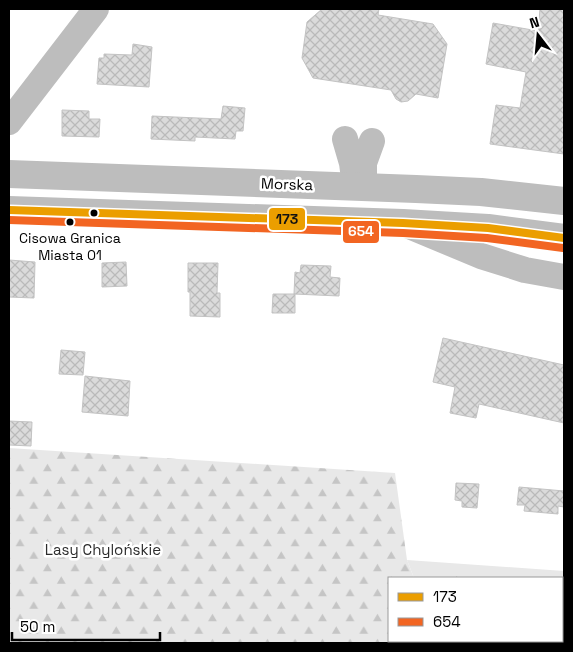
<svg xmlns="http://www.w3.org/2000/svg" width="573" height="652" viewBox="0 0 573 652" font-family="'Space Grotesk',sans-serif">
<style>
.green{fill:#e8e8e8}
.forest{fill:url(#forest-firs)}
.building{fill:url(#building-cross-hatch);stroke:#c3c3c3}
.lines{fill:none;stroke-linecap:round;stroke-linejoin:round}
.path{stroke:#c2c2c2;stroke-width:3;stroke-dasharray:1 2.5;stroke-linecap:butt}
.minor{stroke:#bdbdbd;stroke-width:26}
.major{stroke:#bdbdbd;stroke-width:28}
.bus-1-casing{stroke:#fff;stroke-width:11}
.bus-2-casing{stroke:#fff;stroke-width:11}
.bus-1{stroke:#eb9e00;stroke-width:8}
.bus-2{stroke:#f26522;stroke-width:8}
.bus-dot{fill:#000;stroke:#fff;stroke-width:2}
.labels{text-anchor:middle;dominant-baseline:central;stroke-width:5;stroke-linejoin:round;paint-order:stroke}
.bus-label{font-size:14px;fill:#000;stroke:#fff}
.street-label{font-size:15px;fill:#000;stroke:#fff}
.park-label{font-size:15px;fill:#2c2c2c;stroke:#fff}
.line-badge{stroke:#fff;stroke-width:2}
.badge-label{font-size:14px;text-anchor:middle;font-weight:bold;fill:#fff}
.pale-badge-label{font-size:14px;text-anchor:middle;font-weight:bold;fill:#111}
</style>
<defs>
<pattern id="forest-firs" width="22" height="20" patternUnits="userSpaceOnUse" patternTransform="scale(1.25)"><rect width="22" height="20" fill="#e8e8e8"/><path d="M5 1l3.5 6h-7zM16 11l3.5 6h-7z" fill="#c5c5c5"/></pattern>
<pattern id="building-cross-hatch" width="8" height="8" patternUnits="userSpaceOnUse" patternTransform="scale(1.25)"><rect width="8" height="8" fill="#dbdbdb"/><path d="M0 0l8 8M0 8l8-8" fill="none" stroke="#bababa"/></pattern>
</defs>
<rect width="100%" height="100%" fill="#fff"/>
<path class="green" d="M 407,560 L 564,571 L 564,643 L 506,643 L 490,641 L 562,641 L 562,578 L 414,578 Z"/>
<path class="forest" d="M 9,448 L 395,473 L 407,560 L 414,578 L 389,578 L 389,641 L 490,641 L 506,643 L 9,643 Z"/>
<path class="building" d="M 322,9 L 379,9 L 378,15 L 433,24 L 447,44 L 438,98 L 416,94 L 408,101 L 401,102 L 396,99 L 391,90 L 313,78 L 302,58 L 307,22 Z
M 540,9 L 564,9 L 564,154 L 490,144 L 496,105 L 520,108 L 526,72 L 486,64 L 493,23 L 538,31 Z
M 133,44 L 152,47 L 149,87 L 97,84 L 99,58 L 104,58 L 104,54 L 132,55 Z
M 223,106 L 245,108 L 243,131 L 236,131 L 235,139 L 195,137 L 195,141 L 151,139 L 152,116 L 221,119 Z
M 62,110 L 89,111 L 89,119 L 100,119 L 99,137 L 62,136 Z
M 9,260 L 35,262 L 34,298 L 9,297 Z
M 126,262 L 127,286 L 102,287 L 102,263 Z
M 188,263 L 218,263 L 217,293 L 220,293 L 220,317 L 190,316 L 190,292 L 188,292 Z
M 301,265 L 331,266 L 330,277 L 340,278 L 339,296 L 294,294 L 295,272 L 300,273 Z
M 273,294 L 295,294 L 295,313 L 272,313 Z
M 443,338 L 564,365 L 564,423 L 479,404 L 476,418 L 450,413 L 455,387 L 433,382 Z
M 61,350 L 85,352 L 83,375 L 59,374 Z
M 85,376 L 130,381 L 128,416 L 82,412 Z
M 9,421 L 32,422 L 31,446 L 9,445 Z
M 456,483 L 479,484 L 477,508 L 462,507 L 462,501 L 455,500 Z
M 519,487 L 564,491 L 564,507 L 558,506 L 558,514 L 524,511 L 525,505 L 517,505 Z"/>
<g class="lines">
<path class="path" d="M 457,578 L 458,577
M 396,643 L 398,641"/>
<path class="minor" d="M 9,122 L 96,9
M 345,139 L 352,163 L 355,187
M 364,187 L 364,163 L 372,141
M 409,226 L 481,256 L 525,270 L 564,277"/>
<path class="major" d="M 9,174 L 416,189 L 481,192 L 564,201
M 9,210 L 403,223 L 488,228 L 564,238"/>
<defs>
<path id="bus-1" d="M 9,210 L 403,223 L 488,228 L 564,238"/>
<path id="bus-2" d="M 9,220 L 403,233 L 487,238 L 563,248"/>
</defs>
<use href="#bus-1" class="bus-1-casing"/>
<use href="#bus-2" class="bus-2-casing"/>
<use href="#bus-1" class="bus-1"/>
<use href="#bus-2" class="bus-2"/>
</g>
<g class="bus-dot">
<circle cx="94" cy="213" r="4.5"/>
<circle cx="70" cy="222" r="4.5"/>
</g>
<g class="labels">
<g class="bus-label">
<text x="70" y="238">Cisowa Granica<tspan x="70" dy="17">Miasta 01</tspan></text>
</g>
<g class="street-label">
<text transform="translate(287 184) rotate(2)">Morska</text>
</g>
<g class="park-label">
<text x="103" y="549">Lasy Chylońskie</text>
</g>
</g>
<g class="line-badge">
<rect x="268" y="207" width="38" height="24" rx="5" fill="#eb9e00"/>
<rect x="342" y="220" width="38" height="24" rx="5" fill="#f26522"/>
</g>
<g class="badge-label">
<text x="361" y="236">654</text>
</g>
<g class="pale-badge-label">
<text x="287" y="224">173</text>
</g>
<rect width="573" height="652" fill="none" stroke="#000000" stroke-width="20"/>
<rect x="388" y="577" width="175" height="65" fill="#ffffff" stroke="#999999"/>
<rect x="398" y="593" width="25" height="8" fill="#eb9e00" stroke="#999999"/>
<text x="433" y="602" font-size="15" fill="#000000">173</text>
<rect x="398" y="618" width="25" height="8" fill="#f26522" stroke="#999999"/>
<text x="433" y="627" font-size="15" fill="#000000">654</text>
<g transform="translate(538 35) rotate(344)" stroke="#ffffff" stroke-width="4" paint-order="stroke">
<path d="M0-4L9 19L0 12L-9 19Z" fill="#000000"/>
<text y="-8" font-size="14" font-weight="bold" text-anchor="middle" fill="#000000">N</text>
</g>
<path d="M12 632v8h148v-8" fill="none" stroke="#000000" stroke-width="2.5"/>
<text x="20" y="632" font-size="15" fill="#000000" stroke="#ffffff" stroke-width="4" paint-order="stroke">50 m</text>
</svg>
